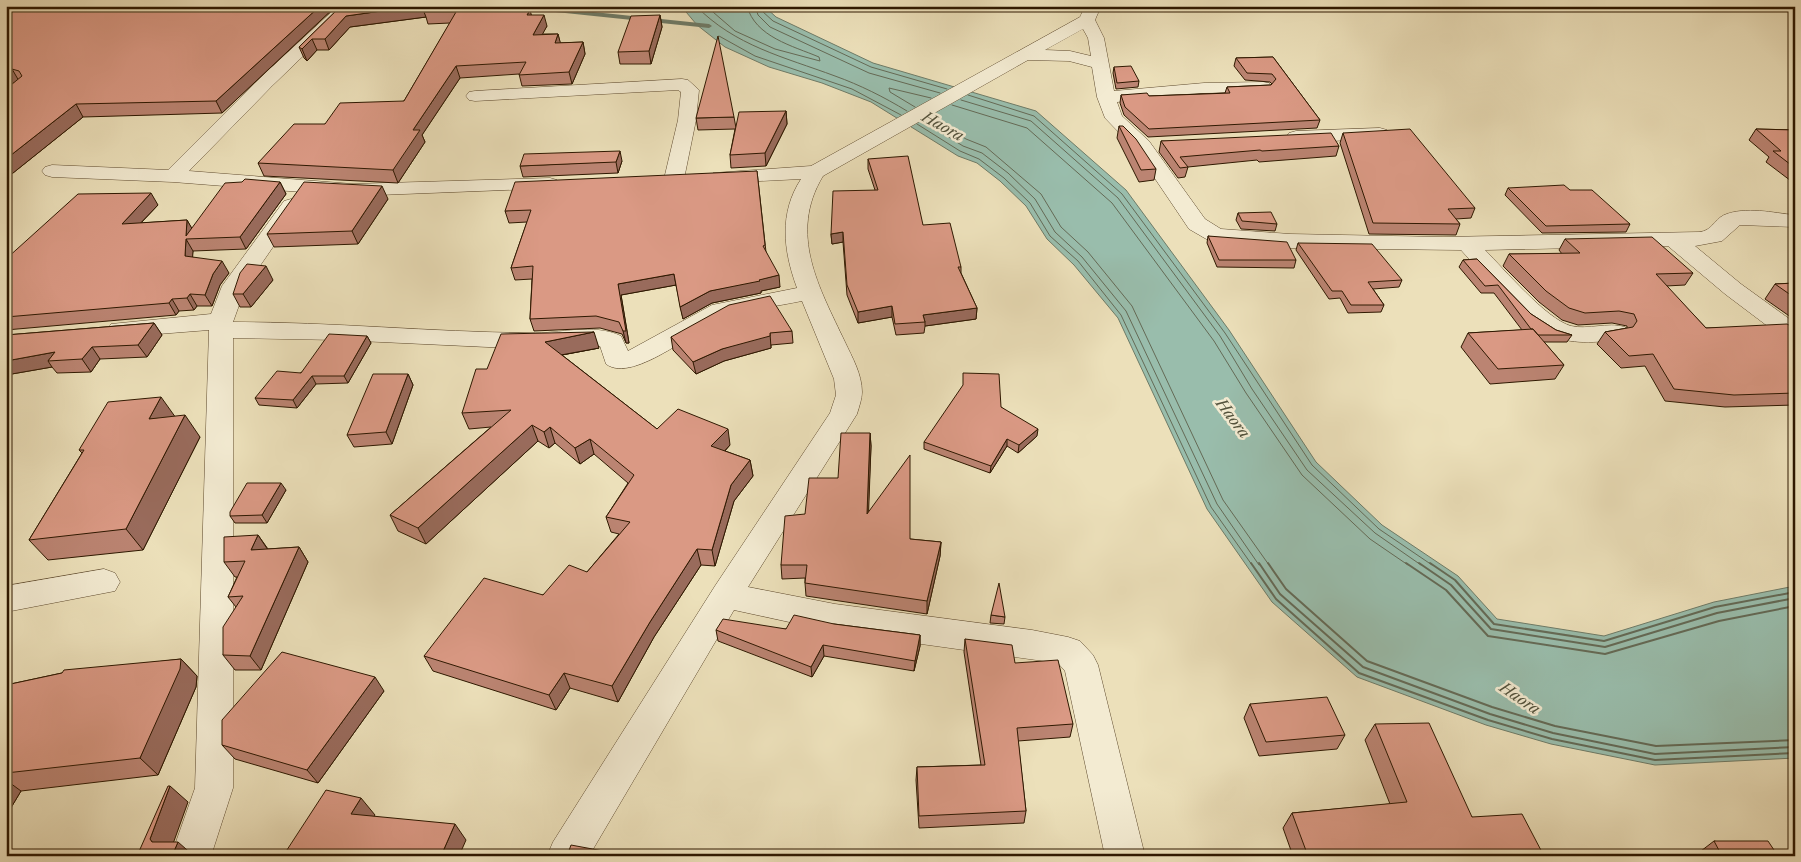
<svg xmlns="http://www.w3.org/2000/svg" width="1801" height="862" viewBox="0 0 1801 862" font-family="'Libre Caslon Text',serif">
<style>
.water{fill:#99bdac;stroke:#6e7b67}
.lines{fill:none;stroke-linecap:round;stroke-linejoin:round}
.shore-far1{stroke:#646a56;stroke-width:1}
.shore{stroke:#646a56;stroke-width:2}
.stream{fill:#6e7b67;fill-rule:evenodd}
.minor-casing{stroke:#5e4a2e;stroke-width:1}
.minor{fill:#f3ebd2;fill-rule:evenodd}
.wall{fill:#bb8472;stroke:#2e1800}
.shaded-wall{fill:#996b5c;stroke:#2e1800}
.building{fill:#da9984;stroke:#2e1800}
.labels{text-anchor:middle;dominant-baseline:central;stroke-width:5;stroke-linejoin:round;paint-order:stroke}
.water-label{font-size:15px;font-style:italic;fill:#53523c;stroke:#f3ebd2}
</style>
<rect width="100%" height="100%" fill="#ece0ba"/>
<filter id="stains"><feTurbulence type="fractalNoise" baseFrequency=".004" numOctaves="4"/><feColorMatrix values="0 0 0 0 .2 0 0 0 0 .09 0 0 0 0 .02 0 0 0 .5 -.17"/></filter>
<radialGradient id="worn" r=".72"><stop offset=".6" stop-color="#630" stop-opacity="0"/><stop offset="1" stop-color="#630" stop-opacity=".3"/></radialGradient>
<path class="water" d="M 681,6 L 764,6 L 776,17 L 873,63 L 1036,111 L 1126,190 L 1229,330 L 1316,462 L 1382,525 L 1458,576 L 1497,619 L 1604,636 L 1714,602 L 1795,586 L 1795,758 L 1655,765 L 1551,744 L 1486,725 L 1357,677 L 1272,602 L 1207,509 L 1118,318 L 1074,265 L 1047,239 L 1026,206 L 1000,181 L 977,163 L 958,156 L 871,102 L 822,83 L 769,67 L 725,47 L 697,25 Z"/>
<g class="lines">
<path class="shore-far1" d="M 696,6 C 735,46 784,57 835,76 C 860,85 884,97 907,111
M 706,6 L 735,31 L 775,49 L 820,61 L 819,57 C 793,46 755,37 747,6
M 755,6 L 758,15 L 770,27 L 869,73 L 940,93
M 761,6 L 762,11 L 773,21 L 871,67 L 947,89
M 719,36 L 755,56 L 852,89 L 901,115
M 968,95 L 1034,116 L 1122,194 L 1225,333 L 1312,465 L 1379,529 L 1432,565
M 961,100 L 1031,121 L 1118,198 L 1220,336 L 1252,389 L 1307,470 L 1375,533 L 1421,565
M 952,105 L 1027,128 L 1112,203 L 1214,341 L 1246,393 L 1302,475 L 1370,539 L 1408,565
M 915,107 L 890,92 L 889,88 L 931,98
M 930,117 L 966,139 L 986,147 L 1041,194 L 1061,227 L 1088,252 L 1132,306 L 1223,500 L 1269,565
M 923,121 L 963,146 L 982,153 L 1008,173 L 1035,199 L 1055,232 L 1082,257 L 1126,311 L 1217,504 L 1259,565
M 917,124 L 960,151 L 979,159 L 1004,178 L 1030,203 L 1050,236 L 1078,261 L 1121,315 L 1211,507 L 1252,565"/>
<path class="shore" d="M 1251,563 L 1276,599 L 1359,673 L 1488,720 L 1552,739 L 1655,760 L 1795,753
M 1259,563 L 1280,594 L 1363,667 L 1490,714 L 1553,733 L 1655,754 L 1795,747
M 1268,563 L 1286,589 L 1367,661 L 1492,707 L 1555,726 L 1656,746 L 1795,740
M 1406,563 L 1446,590 L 1488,636 L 1605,654 L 1719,621 L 1795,606
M 1419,563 L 1451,585 L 1491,629 L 1605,647 L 1717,613 L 1795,598
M 1430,563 L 1455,580 L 1494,624 L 1604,641 L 1715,607 L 1795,592"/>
<path class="stream" d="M 536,6 L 709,24 L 712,26 L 709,28 L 546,11 Z"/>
<defs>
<path id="minor" d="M 338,6 L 355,6 L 272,86 L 189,171 L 353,184 L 550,178 L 557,180 L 560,184 L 557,188 L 353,196 L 173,182 L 52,177 L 45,175 L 42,171 L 45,167 L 52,165 L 168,170 L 260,78 Z
M 1085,6 L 1101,6 L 1095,20 L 1104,38 L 1114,91 L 1204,83 L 1263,82 L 1269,83 L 1272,87 L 1269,91 L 1263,92 L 1204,93 L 1117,102 L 1122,116 L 1149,141 L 1205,219 L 1221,229 L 1290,234 L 1443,237 L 1699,232 C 1712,231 1714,220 1724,215 C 1746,206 1773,213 1795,215 L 1795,227 L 1740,225 L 1722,241 L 1695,246 L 1741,284 L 1795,323 L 1795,343 L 1786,340 L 1725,294 L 1668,246 L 1485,250 C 1504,269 1546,319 1571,326 C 1589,330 1607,322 1625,327 L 1628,332 L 1625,337 C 1604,343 1573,345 1553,336 C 1519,321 1486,277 1461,250 L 1290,248 L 1208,240 L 1189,229 L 1135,149 L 1105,118 L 1097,97 L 1092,67 L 1069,61 L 1028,60 L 823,176 C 788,234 819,287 845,342 C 852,357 862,374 862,392 C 862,399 859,407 857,414 L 748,587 L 835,604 L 1032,630 L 1068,637 L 1080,641 L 1093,655 L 1098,665 L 1145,856 L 1105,856 L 1065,671 L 1058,663 L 835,632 L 734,610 L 589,856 L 547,856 L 553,842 L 715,586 L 830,413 L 836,395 L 834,379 L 802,301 C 778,306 753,309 730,315 C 701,324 634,385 606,364 L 600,346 L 598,346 L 530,349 L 338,340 L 233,338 L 233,788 L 211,856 L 171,856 L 195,788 L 209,330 L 120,337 L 111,334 L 108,329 L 111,324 L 211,314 L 222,286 L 284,201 L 291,199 L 298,201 L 302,205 L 246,286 L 233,322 C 332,322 431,332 530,333 C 560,334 593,323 621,336 L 628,351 L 712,305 L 797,288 C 783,250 779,213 801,179 L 720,183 L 713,181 L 710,177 L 713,173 L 811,166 L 1080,17 ZM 1083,29 L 1088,38 L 1091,56 L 1070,51 L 1045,50 Z
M 682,79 L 688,80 L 699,90 L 696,120 L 684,179 L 681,183 L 674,185 L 667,183 L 664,179 L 678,120 L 681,92 L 678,90 L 475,101 L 469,100 L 466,96 L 469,92 L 475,91 Z
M 1380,128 L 1387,130 L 1390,134 L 1387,138 L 1296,143 L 1289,141 L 1286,137 L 1289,133 L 1296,131 Z
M 104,569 L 115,573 L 120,582 L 115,591 L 6,612 L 6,586 Z"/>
</defs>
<use href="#minor" class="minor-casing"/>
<use href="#minor" class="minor"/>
</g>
<path class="wall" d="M 6,6 L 336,6 L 222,113 L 83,117 L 8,177 L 6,177 L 6,89 L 13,84 L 6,86 Z
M 341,6 L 512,10 L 531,15 L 547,26 L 542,34 L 558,34 L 560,43 L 583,42 L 585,54 L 572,84 L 522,86 L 519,74 L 460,78 L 422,135 L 425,142 L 398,183 L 264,176 L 258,163 L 325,124 L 404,101 L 450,23 L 428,24 L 426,17 L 350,27 L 329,50 L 317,50 L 307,61 L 304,58 L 299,47 Z
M 660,15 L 662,27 L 651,64 L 620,64 L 618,52 Z
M 1273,57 L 1320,120 L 1317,128 L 1148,137 L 1124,115 L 1120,103 L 1121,95 L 1149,96 L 1225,93 L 1227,87 L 1271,85 L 1272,84 L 1270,82 L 1245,80 L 1234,66 L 1236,58 Z
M 1114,67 L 1139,81 L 1138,87 L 1116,89 L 1113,73 Z
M 786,111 L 787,124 L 766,166 L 731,168 L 730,155 L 735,129 L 698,130 L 696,118 L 734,117 L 736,128 Z
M 1119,126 L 1156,169 L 1154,180 L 1139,182 L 1117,138 Z
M 1756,129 L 1795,130 L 1795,184 L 1766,162 L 1769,157 L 1749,140 Z
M 1343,133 L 1475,208 L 1471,218 L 1456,219 L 1460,224 L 1456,235 L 1369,234 L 1340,143 Z
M 1161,141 L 1339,146 L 1336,156 L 1259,162 L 1257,160 L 1188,167 L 1185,177 L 1178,178 L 1159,152 Z
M 868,159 L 923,225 L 961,267 L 961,273 L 977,308 L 976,319 L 925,326 L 924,333 L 896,335 L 892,317 L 858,323 L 847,295 L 843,242 L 832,244 L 831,234 L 875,190 L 868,169 Z
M 622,161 L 618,173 L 523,177 L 520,166 Z
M 757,171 L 766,252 L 780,287 L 761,291 L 761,293 L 712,303 L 683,319 L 676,285 L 621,295 L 629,343 L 626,343 L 622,334 L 600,328 L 534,331 L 530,319 L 532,279 L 515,280 L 511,268 L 527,222 L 509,223 L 505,211 Z
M 280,182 L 286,194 L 246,249 L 193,251 L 192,257 L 229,273 L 220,285 L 212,306 L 197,306 L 194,310 L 179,311 L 176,315 L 6,330 L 6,259 L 158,205 L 141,223 L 187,220 L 192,229 Z
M 1508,188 L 1630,224 L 1626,232 L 1542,233 L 1505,195 Z
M 388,199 L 358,244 L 274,247 L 267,234 Z
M 1238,213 L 1277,224 L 1275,231 L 1241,229 L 1236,220 Z
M 1208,236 L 1296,260 L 1294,268 L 1217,267 L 1207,243 Z
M 1565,239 L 1693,273 L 1685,285 L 1666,286 L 1706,328 L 1795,328 L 1795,405 L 1725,407 L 1665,401 L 1645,366 L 1621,368 L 1597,344 L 1605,332 L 1627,328 L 1627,326 L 1612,323 L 1578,325 L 1562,320 L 1539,302 L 1503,266 L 1509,254 L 1562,254 L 1559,250 Z
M 1298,243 L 1402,280 L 1399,287 L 1373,289 L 1384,305 L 1381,312 L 1348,313 L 1340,298 L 1329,299 L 1296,250 Z
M 1477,259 L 1531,314 L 1556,330 L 1572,335 L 1567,342 L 1544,342 L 1564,365 L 1555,379 L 1490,384 L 1461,347 L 1468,333 L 1522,330 L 1494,293 L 1481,293 L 1459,267 L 1463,260 Z
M 273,280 L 251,307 L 240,307 L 233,294 Z
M 1795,283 L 1795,320 L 1765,299 L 1775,284 Z
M 154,323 L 162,335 L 147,357 L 100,359 L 91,372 L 57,373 L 52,367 L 6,375 L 6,335 Z
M 792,331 L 793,343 L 771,345 L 771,348 L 724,361 L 696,374 L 673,350 L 671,337 Z
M 367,336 L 371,343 L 348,383 L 316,384 L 297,408 L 259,405 L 255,398 Z
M 599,348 L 562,355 L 657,429 L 730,445 L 725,451 L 750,460 L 753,476 L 734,501 L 715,566 L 701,565 L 654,637 L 618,702 L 570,688 L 556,710 L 433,671 L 424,656 L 587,572 L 619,534 L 611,532 L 606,517 L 628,483 L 594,454 L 580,464 L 555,443 L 549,448 L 538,441 L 426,544 L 398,531 L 390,515 L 491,427 L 469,429 L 462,413 L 487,369 Z
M 408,374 L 413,385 L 392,444 L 354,447 L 347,435 Z
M 1001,407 L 1037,436 L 1018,453 L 1007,446 L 990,473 L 924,449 L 924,442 Z
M 174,417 L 200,437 L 143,550 L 48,560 L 29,540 L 82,453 L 79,450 Z
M 870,433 L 871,446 L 868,513 L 910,539 L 941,542 L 940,556 L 927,614 L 806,596 L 805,583 L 805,578 L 782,579 L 781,565 L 805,514 L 838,478 Z
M 286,490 L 267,523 L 235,523 L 230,516 Z
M 258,535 L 268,549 L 299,547 L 308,562 L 261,670 L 235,670 L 223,655 L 236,607 L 228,597 L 237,577 L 235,577 L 224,562 Z
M 991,615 L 1005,617 L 1004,624 L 990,623 Z
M 834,624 L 920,635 L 920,646 L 914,671 L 824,656 L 812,677 L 718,641 L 716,630 L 786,629 Z
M 965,639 L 1015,663 L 1073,724 L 1070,737 L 1018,741 L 1026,811 L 1024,823 L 919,828 L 916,780 L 917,767 L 981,765 L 964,652 Z
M 181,659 L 197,676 L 196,687 L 158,775 L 21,791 L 6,816 L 6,685 L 62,673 Z
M 384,691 L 318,783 L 235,759 L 222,745 Z
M 1250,704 L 1345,735 L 1337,749 L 1259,756 L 1244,718 Z
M 1375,724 L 1472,817 L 1544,856 L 1293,856 L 1283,828 L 1292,813 L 1390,804 L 1365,740 Z
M 1714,841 L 1778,856 L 1705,856 L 1701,851 Z"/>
<path class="shaded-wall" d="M 320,6 L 336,6 L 222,113 L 216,101 Z
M 417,6 L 430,6 L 424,12 L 426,17 L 350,27 L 329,50 L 325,39 L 346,16 Z
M 506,6 L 514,6 L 507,21 L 504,10 Z
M 530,10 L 533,21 L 527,15 Z
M 544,15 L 547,26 L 536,46 L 533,35 Z
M 660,15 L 662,27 L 651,64 L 649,51 Z
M 558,34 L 561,45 L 555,43 Z
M 312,39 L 317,50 L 307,61 L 302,49 Z
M 583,42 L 585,54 L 572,84 L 569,72 Z
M 456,66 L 460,78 L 422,135 L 425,142 L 398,183 L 393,170 L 413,130 Z
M 12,69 L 19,81 L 6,86 L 6,72 Z
M 76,104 L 83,117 L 8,177 L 6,174 L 6,159 Z
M 786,111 L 787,124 L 766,166 L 765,153 Z
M 620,151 L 622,161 L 618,173 L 616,162 Z
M 280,182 L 286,194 L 246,249 L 240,237 Z
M 382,186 L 388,199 L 358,244 L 352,231 Z
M 151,193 L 158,205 L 129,235 L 122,224 Z
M 187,220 L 194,232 L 186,236 Z
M 843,232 L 843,242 L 832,244 L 831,234 Z
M 186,239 L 193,251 L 192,268 L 185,256 Z
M 222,261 L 229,273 L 220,285 L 212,306 L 205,295 L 213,274 Z
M 266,266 L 273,280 L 251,307 L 243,294 Z
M 674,274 L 676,285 L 621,295 L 629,343 L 626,343 L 623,331 L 618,284 Z
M 779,275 L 780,287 L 761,291 L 761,293 L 712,303 L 683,319 L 680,307 L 710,291 Z
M 190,294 L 197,306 L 194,310 L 187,298 Z
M 172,299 L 179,311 L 176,315 L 169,303 Z
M 892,306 L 892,317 L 858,323 L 858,312 Z
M 977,308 L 976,319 L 925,326 L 925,322 L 923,315 Z
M 154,323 L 162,335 L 147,357 L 138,345 Z
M 594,332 L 599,348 L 550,357 L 545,342 Z
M 770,333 L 771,348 L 724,361 L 696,374 L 693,362 L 722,349 Z
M 367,336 L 371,343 L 348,383 L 344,376 Z
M 92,347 L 100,359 L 91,372 L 82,359 Z
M 55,352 L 48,361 L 52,367 L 6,375 L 6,361 Z
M 408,374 L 413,385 L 392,444 L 386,432 Z
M 312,376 L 316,384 L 297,408 L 293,400 Z
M 161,397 L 176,418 L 149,419 Z
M 185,415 L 200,437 L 143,550 L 126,529 Z
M 532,425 L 538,441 L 426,544 L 418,528 Z
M 550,427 L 555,443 L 549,448 L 544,432 Z
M 728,429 L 730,445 L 714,462 L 711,446 Z
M 1038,429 L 1037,436 L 1018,453 L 1019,445 Z
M 870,433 L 871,446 L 868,528 L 867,514 Z
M 590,439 L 594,454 L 580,464 L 575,448 Z
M 1007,439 L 1007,446 L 990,473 L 991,466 Z
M 750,460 L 753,476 L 734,501 L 715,566 L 712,550 L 731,485 Z
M 281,483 L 286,490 L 267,523 L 262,515 Z
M 258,535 L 268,550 L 251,550 Z
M 941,542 L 940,556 L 927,614 L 927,601 Z
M 299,547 L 308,562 L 261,670 L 250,656 Z
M 697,549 L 701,565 L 654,637 L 618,702 L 612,686 L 650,622 Z
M 920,635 L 920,646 L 914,671 L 915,661 Z
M 823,645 L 824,656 L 812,677 L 811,667 Z
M 181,659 L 197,676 L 196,687 L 158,775 L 140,758 Z
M 564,673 L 570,688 L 556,710 L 549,695 Z
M 375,677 L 384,691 L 318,783 L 307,770 Z
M 6,780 L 21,791 L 6,816 Z
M 170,786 L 188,802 L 169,855 L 152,842 L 150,839 Z
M 361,798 L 375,815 L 365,830 L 351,814 Z
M 455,824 L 466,840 L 459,856 L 441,856 Z
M 178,842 L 194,856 L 172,856 Z"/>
<path class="building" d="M 6,6 L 320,6 L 216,101 L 76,104 L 6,159 L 6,89 L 22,76 L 19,71 L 12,69 L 6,72 Z
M 341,6 L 417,6 L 346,16 L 325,39 L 312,39 L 302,49 L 299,47 Z
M 428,6 L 506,6 L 504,10 L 530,10 L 527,15 L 544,15 L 533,35 L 558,34 L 555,43 L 583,42 L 569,72 L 519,75 L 526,62 L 456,66 L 413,130 L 420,130 L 393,170 L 258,163 L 294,124 L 325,124 L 340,103 L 404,101 L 456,12 L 424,12 Z
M 660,15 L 649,51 L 618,52 L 631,16 Z
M 718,36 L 734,117 L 696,118 Z
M 1273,57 L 1320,120 L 1149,129 L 1125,107 L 1121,95 L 1147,93 L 1149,96 L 1230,93 L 1227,87 L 1271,85 L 1276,79 L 1272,74 L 1247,73 L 1236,58 Z
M 1131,66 L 1139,81 L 1117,83 L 1114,67 Z
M 786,111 L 765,153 L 730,155 L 739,112 Z
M 1119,126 L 1123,126 L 1136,139 L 1156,169 L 1141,170 Z
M 1410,129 L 1475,208 L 1448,209 L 1460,224 L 1373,223 L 1343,133 Z
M 1756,129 L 1795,130 L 1795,168 L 1773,151 L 1781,151 Z
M 1331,133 L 1339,146 L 1262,151 L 1260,150 L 1180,157 L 1188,167 L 1180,168 L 1161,141 Z
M 620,151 L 616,162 L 520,166 L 524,154 Z
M 908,156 L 923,225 L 950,223 L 961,267 L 958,267 L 977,308 L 923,315 L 925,322 L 895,324 L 892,306 L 858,312 L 847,285 L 843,232 L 831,234 L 833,191 L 878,190 L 868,159 Z
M 757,171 L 765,245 L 763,246 L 779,275 L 759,280 L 760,281 L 710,291 L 680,307 L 674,274 L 618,284 L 626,331 L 623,331 L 619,322 L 596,316 L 530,319 L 533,266 L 511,268 L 531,210 L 505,211 L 515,182 Z
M 245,179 L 280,182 L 240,237 L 186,239 L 185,256 L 222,261 L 213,274 L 205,295 L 190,294 L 187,298 L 172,299 L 169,303 L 6,317 L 6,259 L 78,194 L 151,193 L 122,224 L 187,220 L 186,236 L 225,183 L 242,182 Z
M 304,182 L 382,186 L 352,231 L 267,234 Z
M 1564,185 L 1570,190 L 1592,190 L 1630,224 L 1546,226 L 1508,188 Z
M 1271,212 L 1277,224 L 1242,221 L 1238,213 Z
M 1208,236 L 1287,242 L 1296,260 L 1219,260 Z
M 1652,237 L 1693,273 L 1656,274 L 1706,328 L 1787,324 L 1795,328 L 1795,393 L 1734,395 L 1674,389 L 1653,354 L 1629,356 L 1605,332 L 1633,327 L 1637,321 L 1634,314 L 1619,311 L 1585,313 L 1569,308 L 1546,291 L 1509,254 L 1580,253 L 1565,239 Z
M 1298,243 L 1372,244 L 1402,280 L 1368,282 L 1384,305 L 1351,305 L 1342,291 L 1332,291 Z
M 1477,259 L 1531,314 L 1556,330 L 1572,335 L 1538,335 L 1533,329 L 1531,329 L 1498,285 L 1485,286 L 1463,260 Z
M 247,264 L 266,266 L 243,294 L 233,294 L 240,273 Z
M 1795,283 L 1795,298 L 1775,284 Z
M 770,296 L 792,331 L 770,333 L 770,336 L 722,349 L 693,362 L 671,337 L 729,305 Z
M 154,323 L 138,345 L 92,347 L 82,359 L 48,361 L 55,352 L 6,361 L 6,335 Z
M 1533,329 L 1564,365 L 1498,369 L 1468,333 Z
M 594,332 L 545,342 L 657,429 L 678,409 L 728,429 L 711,446 L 750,460 L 731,485 L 712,550 L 697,549 L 650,622 L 612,686 L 564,673 L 549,695 L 424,656 L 484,578 L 543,595 L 569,565 L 587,572 L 630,522 L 606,517 L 634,475 L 590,439 L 575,448 L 550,427 L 544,432 L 532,425 L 418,528 L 390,515 L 511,410 L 462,413 L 476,369 L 487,369 L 501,334 Z
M 329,334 L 367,336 L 344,376 L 312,376 L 293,400 L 255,398 L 277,371 L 301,373 Z
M 963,373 L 999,374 L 1001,407 L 1038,429 L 1019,445 L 1007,439 L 991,466 L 924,442 L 963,385 Z
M 373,374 L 408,374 L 386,432 L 347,435 Z
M 161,397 L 149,419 L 185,415 L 126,529 L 29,540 L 84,450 L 79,450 L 108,402 Z
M 841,433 L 870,433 L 867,514 L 910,455 L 910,539 L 941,542 L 927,601 L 805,583 L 807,565 L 781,565 L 785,516 L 805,514 L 809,478 L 838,478 Z
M 247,483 L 281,483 L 262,515 L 230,516 L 230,512 Z
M 258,535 L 251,550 L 299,547 L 250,656 L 223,655 L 223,627 L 243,596 L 228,597 L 245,561 L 224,562 L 224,537 Z
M 999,583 L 1005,617 L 991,615 Z
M 794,615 L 834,624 L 920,635 L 915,661 L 823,645 L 811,667 L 716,630 L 723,619 L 786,629 Z
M 965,639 L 1012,645 L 1015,663 L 1058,660 L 1073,724 L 1017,728 L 1026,811 L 919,816 L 917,767 L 985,765 Z
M 282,652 L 375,677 L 307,770 L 222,745 L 222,720 Z
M 181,659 L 180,669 L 140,758 L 6,773 L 6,685 L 62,673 L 64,670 Z
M 1327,697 L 1345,735 L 1266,742 L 1250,704 Z
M 1429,723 L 1472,817 L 1522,814 L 1544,856 L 1308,856 L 1292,813 L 1407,802 L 1375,724 Z
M 168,786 L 170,786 L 150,839 L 152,842 L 178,842 L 172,856 L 137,856 Z
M 326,790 L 361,798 L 351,814 L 455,824 L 441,856 L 283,856 Z
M 1714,841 L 1768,841 L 1778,856 L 1722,856 Z
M 571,845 L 630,856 L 567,856 Z"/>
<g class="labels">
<g class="water-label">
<text transform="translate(943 126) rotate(29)">Haora</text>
<text transform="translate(1233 418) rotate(53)">Haora</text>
<text transform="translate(1520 698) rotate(34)">Haora</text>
</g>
</g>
<rect width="1801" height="862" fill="none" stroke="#ece0ba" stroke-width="25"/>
<rect x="8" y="8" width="1786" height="847" fill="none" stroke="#2e1800" stroke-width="2.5"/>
<rect x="12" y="12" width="1776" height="837" fill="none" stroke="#2e1800"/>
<rect width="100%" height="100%" filter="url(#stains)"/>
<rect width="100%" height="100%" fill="url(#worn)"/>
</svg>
